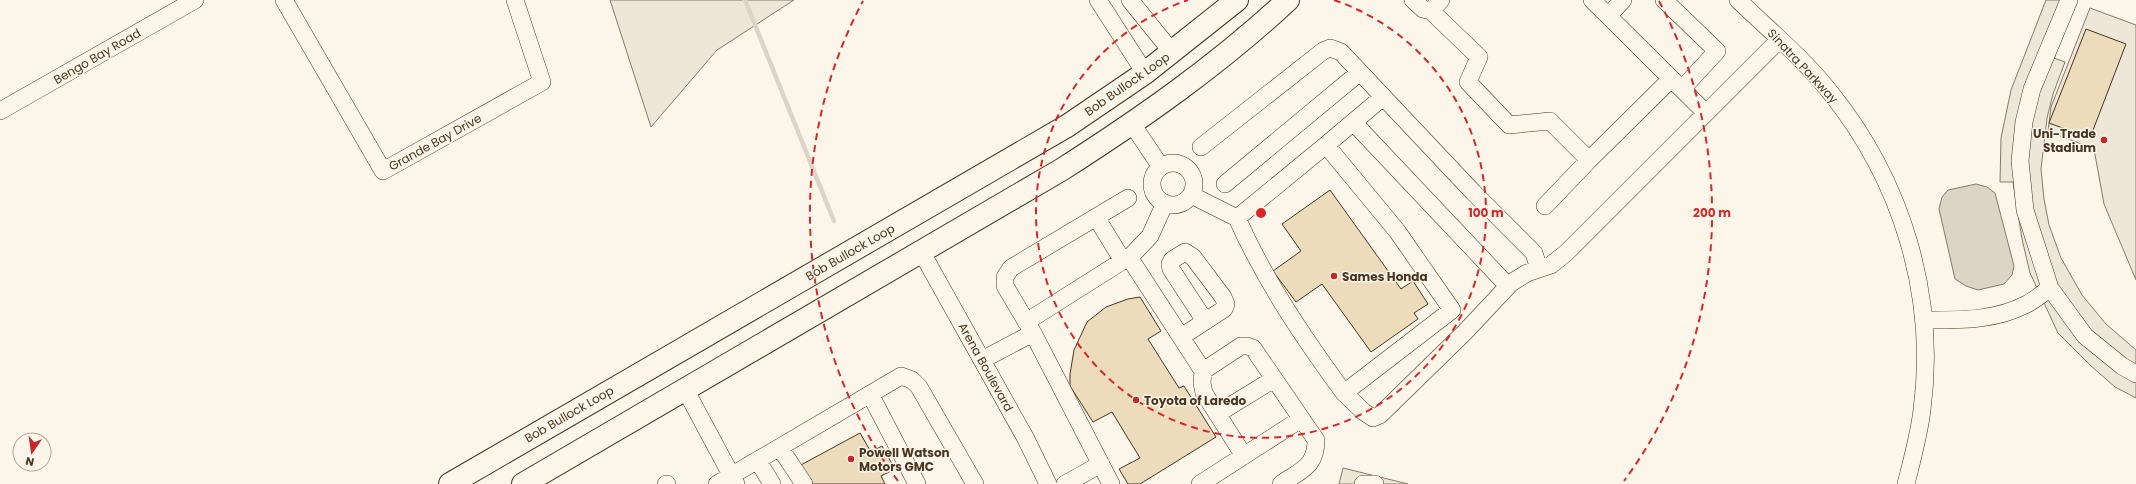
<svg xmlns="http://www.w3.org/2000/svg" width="2136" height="484" viewBox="0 0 2136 484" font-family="Poppins,sans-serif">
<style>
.green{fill:#ede6d9;stroke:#887966}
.parking{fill:#ede7d9;stroke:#887966}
.water{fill:#dcd4c6;stroke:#887966}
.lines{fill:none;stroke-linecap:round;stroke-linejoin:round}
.stream{stroke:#dcd4c6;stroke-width:4.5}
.building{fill:#ecdcbc;stroke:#4a3520}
.minor-casing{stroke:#4a3520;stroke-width:18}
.highway-casing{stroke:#4a3520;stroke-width:24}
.minor{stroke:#fbf6e9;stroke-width:17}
.highway{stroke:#fbf6e9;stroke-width:22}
.ring{fill:none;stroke:#d62828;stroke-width:2;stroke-dasharray:7 5}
.poi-dot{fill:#c62828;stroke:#fbf6e9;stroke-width:1.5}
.labels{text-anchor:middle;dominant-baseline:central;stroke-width:3;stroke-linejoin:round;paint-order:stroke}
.street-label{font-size:12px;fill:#4a3520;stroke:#fbf6e9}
.poi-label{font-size:12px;font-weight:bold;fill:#4a3520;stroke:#fbf6e9;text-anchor:start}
.centre{fill:#d62828;stroke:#fbf6e9;stroke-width:2}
.ring-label{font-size:12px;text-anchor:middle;font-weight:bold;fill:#d62828;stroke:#fbf6e9;stroke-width:3;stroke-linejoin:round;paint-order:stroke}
</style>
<rect width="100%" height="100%" fill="#fbf6e9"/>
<path class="green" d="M 610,0 L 794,0 L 717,50 L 651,127 Z
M 2090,8 L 2136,25 L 2136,280 L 2104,204 L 2094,149 L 2048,131 L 2051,107 Z"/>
<path class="parking" d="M 2046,0 L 2077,0 L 2054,58 L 2065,62 L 2053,94 L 2047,118 L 2041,169 L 2044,199 L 2049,225 L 2061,258 L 2082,295 L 2106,324 L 2136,350 L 2136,398 L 2115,387 L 2090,365 L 2058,333 L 2030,273 L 2022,239 L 2013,182 L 2000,182 L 2001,138 L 2011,90 Z
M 1343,468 L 1408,484 L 1339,484 Z"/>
<path class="water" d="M 1976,184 L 1987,187 L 1995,193 L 2014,266 L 2012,275 L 2004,284 L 1978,290 L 1966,286 L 1955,279 L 1939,209 L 1942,197 L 1948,190 Z"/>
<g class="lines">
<path class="stream" d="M 745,0 L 834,221"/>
</g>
<path class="building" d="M 2086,29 L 2126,44 L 2090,138 L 2049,123 Z
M 1330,190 L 1401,289 L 1413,281 L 1428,304 L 1414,313 L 1418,319 L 1371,352 L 1322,284 L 1296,302 L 1273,271 L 1301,251 L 1282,224 Z
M 1140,297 L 1161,331 L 1148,339 L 1179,388 L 1184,386 L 1216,437 L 1140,484 L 1128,484 L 1119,469 L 1140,458 L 1112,412 L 1093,422 L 1070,386 L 1070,374 L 1074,350 L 1087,322 L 1106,307 L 1128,299 Z
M 860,433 L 871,452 L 882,446 L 895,469 L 881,476 L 885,484 L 809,484 L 799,466 Z"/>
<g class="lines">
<defs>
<path id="minor" d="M 284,0 L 383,171 L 542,82 L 515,0
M 1098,0 L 1145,73
M 1130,0 L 1172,52
M 1413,0 L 1423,9 L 1431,11 L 1441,0
M 1592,0 L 1706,113
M 1664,0 L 1717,51 L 1682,89
M 1738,0 C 1769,30 1803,58 1830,92 C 1902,181 1937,296 1922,410 C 1919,435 1912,460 1906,484
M 2069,0 L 2032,89 L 2024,122 L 2020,161 L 2025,210 L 2050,288 L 2085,336 L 2122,366 L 2136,374
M 1431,11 L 1479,57 L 1468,82 L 1509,125 L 1550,121 L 1589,160 L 1545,206
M 1608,16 L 1623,0
M 0,111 L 195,0
M 1353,122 L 1508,286
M 1132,124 L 1161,167
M 1326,145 L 1383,97
M 1201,147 L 1323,51 L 1330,48 L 1341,52 L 1473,192 L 1534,253 L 1539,269
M 1589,160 L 1671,79
M1152 184a21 21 0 1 1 42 0a21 21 0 1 1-42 0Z
M 1225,184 L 1360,72
M 1191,195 L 1237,218 L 1326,145 L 1397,231 L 1452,310 L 1344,393 L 1364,412 L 1373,418 L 1380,415 L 1465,332 L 1511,283 L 1527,273 L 1551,265 L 1566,253 L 1779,40
M 1096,217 L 1123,261
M 1237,218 C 1265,281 1303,337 1344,393
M 921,251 L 1026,439 L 1048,484
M 1129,257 L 1203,371 L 1202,383 L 1204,393 L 1244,456
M 1924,320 C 1959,320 1995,321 2027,304 C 2035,300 2043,293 2050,288
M 1026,322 L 1132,255 L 1150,236 L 1165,203
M 1033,333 L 1005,286 L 1005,277 L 1011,268 L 1128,198
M 1181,337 L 1224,309 L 1226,304 L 1223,297 L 1193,257 L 1185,252 L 1172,260 L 1170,264 L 1171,269 L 1205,321
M 982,360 L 1033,333 L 1111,484
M 1203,371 L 1241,346 L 1247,346 L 1253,348 L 1316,440 C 1316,467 1301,470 1281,484
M 685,389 L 736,484
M 870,394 L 917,484
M 1217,414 L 1274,379
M 780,448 L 804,484
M 758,461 L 772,484
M 666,484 L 667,484
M 717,484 L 901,376 L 912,380 L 919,387 L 975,484
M 1065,484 L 1101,464
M 1200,484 L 1301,419
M 1363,484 L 1375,484"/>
<path id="highway" d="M 450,484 L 1067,126 L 1145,73 L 1237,0
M 523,484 L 1061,170 C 1141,119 1218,65 1288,0"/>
</defs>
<use href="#minor" class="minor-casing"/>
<use href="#highway" class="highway-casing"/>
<use href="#minor" class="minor"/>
<use href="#highway" class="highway"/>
</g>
<g class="ring">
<path d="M1334 0A225 225 0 1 1 1188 0"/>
<path d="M898 481A451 451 0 0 1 863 1M1659 1A451 451 0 0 1 1624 481"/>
</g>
<g class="poi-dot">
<circle cx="2104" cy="140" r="4"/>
<circle cx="1334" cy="276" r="4"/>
<circle cx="1136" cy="400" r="4"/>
<circle cx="851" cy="459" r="4"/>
</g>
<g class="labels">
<g class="street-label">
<text transform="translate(97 56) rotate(-30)">Bengo Bay Road</text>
<text transform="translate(1803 66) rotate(47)">Sinatra Parkway</text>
<text transform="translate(1127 84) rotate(-35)">Bob Bullock Loop</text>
<text transform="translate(435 142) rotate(-29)">Grande Bay Drive</text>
<text transform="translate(850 252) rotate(-30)">Bob Bullock Loop</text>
<text transform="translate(986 367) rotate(61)">Arena Boulevard</text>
<text transform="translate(569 414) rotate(-30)">Bob Bullock Loop</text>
</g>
<g class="poi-label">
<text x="2096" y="133" text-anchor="end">Uni-Trade<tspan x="2096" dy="14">Stadium</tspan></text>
<text x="1342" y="276">Sames Honda</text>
<text x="1144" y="400">Toyota of Laredo</text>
<text x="859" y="452">Powell Watson<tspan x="859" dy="14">Motors GMC</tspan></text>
</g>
</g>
<circle cx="1261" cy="213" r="6" class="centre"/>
<g class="ring-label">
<text x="1486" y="217">100 m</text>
<text x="1712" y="217">200 m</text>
</g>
<g transform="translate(32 452) rotate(193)"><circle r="19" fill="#fbf6e9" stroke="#b4a999"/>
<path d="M0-3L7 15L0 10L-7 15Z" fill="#c62828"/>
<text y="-6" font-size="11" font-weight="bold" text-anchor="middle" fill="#4a3520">N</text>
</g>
</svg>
